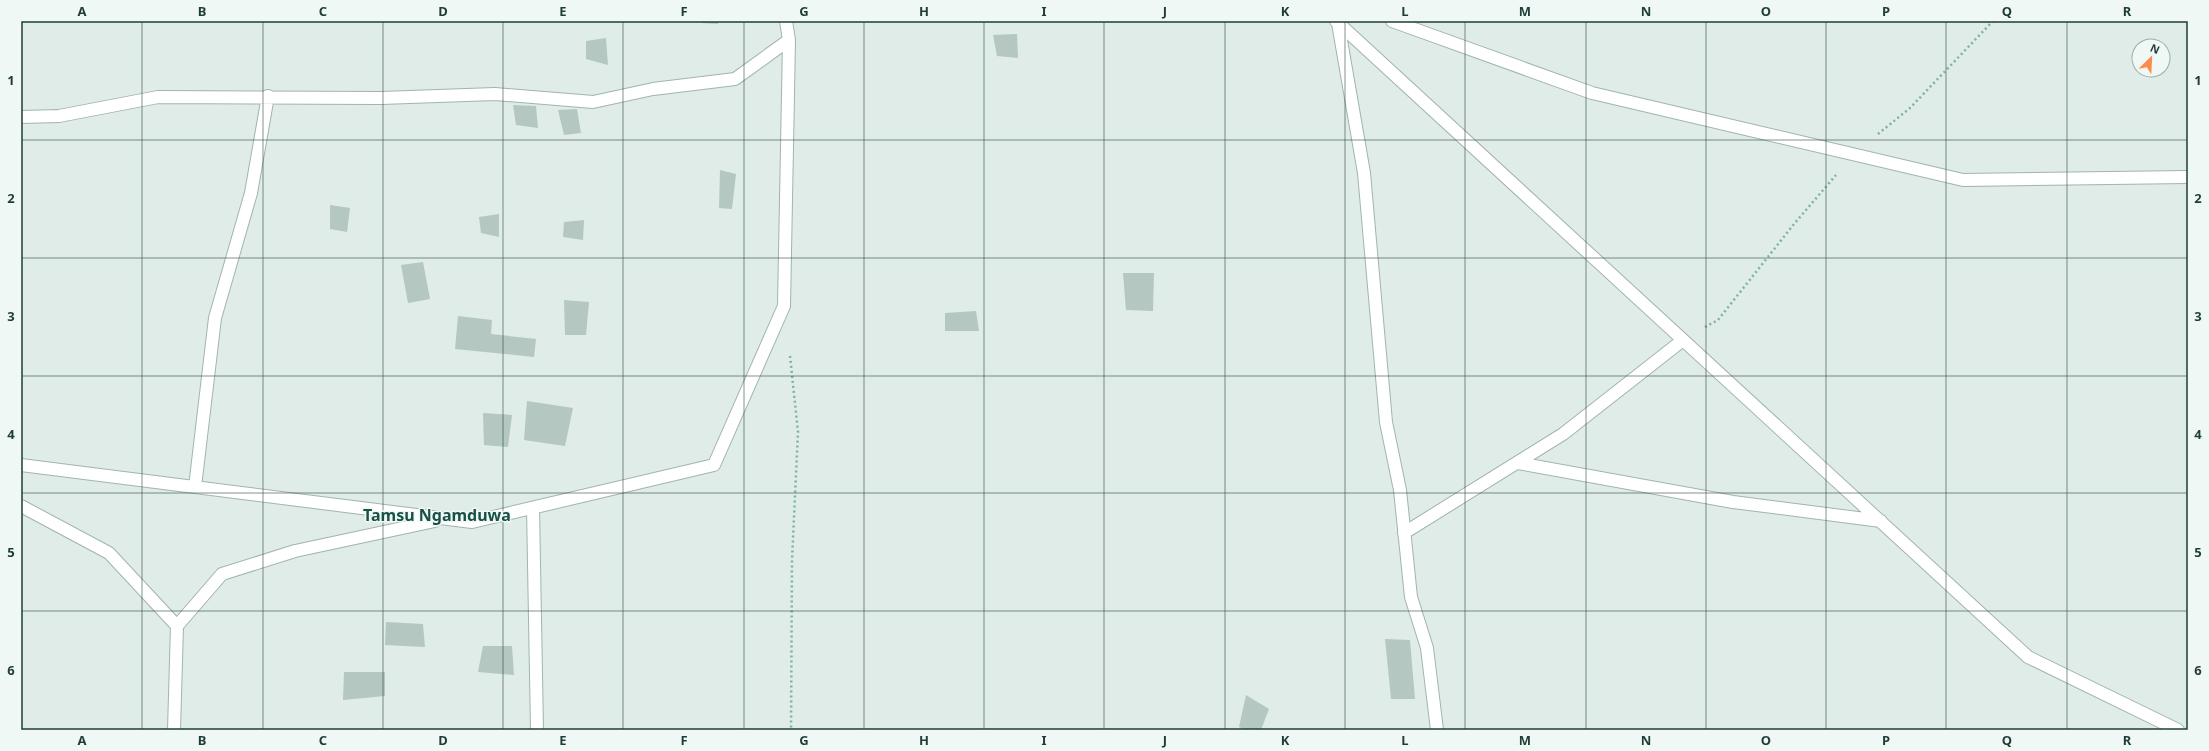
<svg xmlns="http://www.w3.org/2000/svg" width="2209" height="751" viewBox="0 0 2209 751" font-family="'Noto Sans',sans-serif">
<style>
.building{fill:#b4c7c1}
.lines{fill:none;stroke-linecap:round;stroke-linejoin:round}
.minor-casing{stroke:#a2b4af;stroke-width:14}
.path{stroke:#7db2a7;stroke-width:2.5;stroke-dasharray:2 3;stroke-linecap:butt}
.minor{stroke:#fff;stroke-width:12}
.grid{fill:none;stroke:#1f3d38;stroke-width:1;stroke-opacity:0.55}
.labels{text-anchor:middle;dominant-baseline:central;stroke-width:3;stroke-linejoin:round;paint-order:stroke}
.quarter-label{font-size:16px;font-weight:bold;fill:#195149;stroke:#f0f8f5}
.neatline{fill:none;stroke:#1f3d38;stroke-width:1.5}
.grid-label{font-size:13px;text-anchor:middle;font-weight:bold;fill:#1f3d38}
</style>
<rect width="100%" height="100%" fill="#dfece7"/>
<path class="building" d="M 702,21 L 718,21 L 718,24 L 702,23 Z
M 1017,34 L 1018,58 L 997,56 L 993,35 Z
M 606,38 L 608,65 L 586,59 L 586,41 Z
M 513,105 L 536,106 L 538,128 L 516,125 Z
M 577,109 L 581,133 L 564,135 L 558,110 Z
M 720,170 L 736,174 L 732,209 L 719,208 Z
M 330,205 L 350,208 L 347,232 L 330,229 Z
M 499,214 L 499,237 L 481,233 L 479,217 Z
M 584,220 L 583,240 L 563,237 L 564,222 Z
M 423,262 L 430,299 L 408,303 L 401,265 Z
M 1123,273 L 1154,273 L 1153,311 L 1126,310 Z
M 564,300 L 589,302 L 586,335 L 565,335 Z
M 976,311 L 979,331 L 945,331 L 945,313 Z
M 458,316 L 492,320 L 491,334 L 536,339 L 534,357 L 455,349 Z
M 527,401 L 573,408 L 565,446 L 524,440 Z
M 483,413 L 512,415 L 508,447 L 484,445 Z
M 386,622 L 423,624 L 425,647 L 385,645 Z
M 1385,639 L 1410,640 L 1415,699 L 1391,699 Z
M 483,646 L 512,646 L 514,675 L 478,672 Z
M 344,672 L 385,672 L 385,696 L 343,700 Z
M 1246,695 L 1269,709 L 1261,730 L 1245,730 L 1239,727 Z"/>
<g class="lines">
<defs>
<path id="minor" d="M 1336,21 L 2028,657 L 2178,730
M 1392,21 L 1592,93 L 1963,180 L 2188,177
M 1338,23 L 1364,173 L 1386,422 L 1400,490 L 1411,597 L 1427,648 L 1437,730
M 21,117 L 59,116 L 158,97 L 381,98 L 495,94 L 593,102 L 653,89 L 735,79 L 789,40
M 1518,463 L 1733,502 L 1881,521
M 21,465 L 472,522 L 714,465 L 784,306 L 789,40 L 786,21
M 195,487 L 215,318 L 251,193 L 268,96
M 21,506 L 109,553 L 177,626 L 174,730
M 533,508 L 537,730
M 1404,533 L 1563,434 L 1683,340
M 177,626 L 222,574 L 295,551 L 435,521"/>
</defs>
<use href="#minor" class="minor-casing"/>
<path class="path" d="M 1878,134 L 1910,108 L 1993,21
M 1705,327 L 1718,320 L 1794,224 L 1836,175
M 790,356 L 798,432 L 792,560 L 791,730"/>
<use href="#minor" class="minor"/>
</g>
<path class="grid" d="M 142,21 L 142,730M 263,21 L 263,730M 383,21 L 383,730M 503,21 L 503,730M 623,21 L 623,730M 744,21 L 744,730M 864,21 L 864,730M 984,21 L 984,730M 1104,21 L 1104,730M 1225,21 L 1225,730M 1345,21 L 1345,730M 1465,21 L 1465,730M 1586,21 L 1586,730M 1706,21 L 1706,730M 1826,21 L 1826,730M 1946,21 L 1946,730M 2067,21 L 2067,730M 21,140 L 2188,140M 21,258 L 2188,258M 21,376 L 2188,376M 21,493 L 2188,493M 21,611 L 2188,611"/>
<g class="labels">
<g class="quarter-label">
<text x="437" y="515">Tamsu Ngamduwa</text>
</g>
</g>
<rect width="2209" height="751" fill="none" stroke="#f0f8f5" stroke-width="44"/>
<g transform="translate(2151 58) rotate(24)"><circle r="19" fill="#f0f8f5" stroke="#9cada9"/>
<path d="M0-3L7 15L0 10L-7 15Z" fill="#fe894b"/>
<text y="-6" font-size="11" font-weight="bold" text-anchor="middle" fill="#1f3d38">N</text>
</g>
<rect x="22" y="22" width="2165" height="707" class="neatline"/>
<g class="grid-label">
<text x="82" y="16">A</text>
<text x="202" y="16">B</text>
<text x="323" y="16">C</text>
<text x="443" y="16">D</text>
<text x="563" y="16">E</text>
<text x="684" y="16">F</text>
<text x="804" y="16">G</text>
<text x="924" y="16">H</text>
<text x="1044" y="16">I</text>
<text x="1165" y="16">J</text>
<text x="1285" y="16">K</text>
<text x="1405" y="16">L</text>
<text x="1525" y="16">M</text>
<text x="1646" y="16">N</text>
<text x="1766" y="16">O</text>
<text x="1886" y="16">P</text>
<text x="2007" y="16">Q</text>
<text x="2127" y="16">R</text>
<text x="11" y="85">1</text>
<text x="2198" y="85">1</text>
<text x="11" y="203">2</text>
<text x="2198" y="203">2</text>
<text x="11" y="321">3</text>
<text x="2198" y="321">3</text>
<text x="11" y="439">4</text>
<text x="2198" y="439">4</text>
<text x="11" y="557">5</text>
<text x="2198" y="557">5</text>
<text x="11" y="675">6</text>
<text x="2198" y="675">6</text>
<text x="82" y="745">A</text>
<text x="202" y="745">B</text>
<text x="323" y="745">C</text>
<text x="443" y="745">D</text>
<text x="563" y="745">E</text>
<text x="684" y="745">F</text>
<text x="804" y="745">G</text>
<text x="924" y="745">H</text>
<text x="1044" y="745">I</text>
<text x="1165" y="745">J</text>
<text x="1285" y="745">K</text>
<text x="1405" y="745">L</text>
<text x="1525" y="745">M</text>
<text x="1646" y="745">N</text>
<text x="1766" y="745">O</text>
<text x="1886" y="745">P</text>
<text x="2007" y="745">Q</text>
<text x="2127" y="745">R</text>
</g>
</svg>
